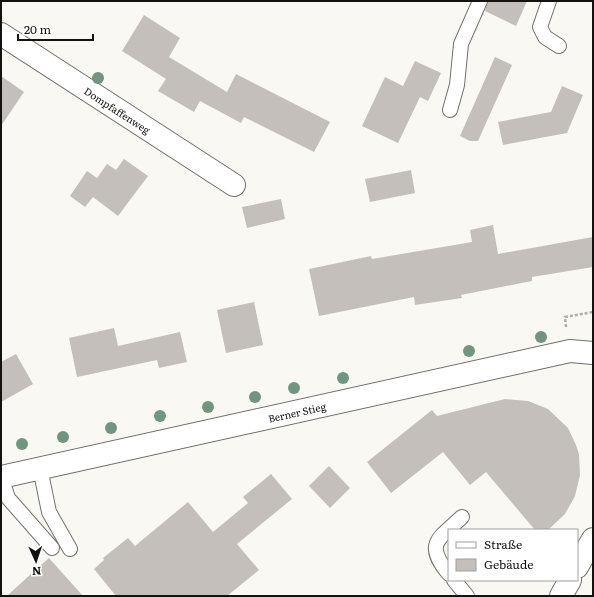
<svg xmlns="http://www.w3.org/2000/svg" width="594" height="597" viewBox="0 0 594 597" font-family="Literata,serif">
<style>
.building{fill:#c4bfbb}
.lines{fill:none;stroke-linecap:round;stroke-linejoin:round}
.service-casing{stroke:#72706b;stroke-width:16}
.minor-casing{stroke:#72706b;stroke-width:24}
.tertiary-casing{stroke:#72706b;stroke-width:24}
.path{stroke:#aeada8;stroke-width:2.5;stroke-dasharray:3 2;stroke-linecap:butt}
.service{stroke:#fff;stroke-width:14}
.minor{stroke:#fff;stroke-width:22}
.tertiary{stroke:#fff;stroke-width:22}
.tree{fill:#72957f}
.labels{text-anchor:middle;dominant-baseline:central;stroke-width:3;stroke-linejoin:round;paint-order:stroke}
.street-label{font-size:10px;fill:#121210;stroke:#fff}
</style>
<rect width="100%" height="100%" fill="#faf8f2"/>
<path class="building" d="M 488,1 L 527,1 L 516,26 L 485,11 Z
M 144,15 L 180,38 L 169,57 L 227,92 L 236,74 L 330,122 L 314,152 L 244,117 L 241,123 L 200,101 L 194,112 L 158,91 L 166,79 L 122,51 Z
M 495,57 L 512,65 L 478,141 L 470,141 L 460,136 Z
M 415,61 L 441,73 L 428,101 L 420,97 L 398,143 L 362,126 L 385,77 L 403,86 Z
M 1,76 L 24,92 L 1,126 Z
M 562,86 L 583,95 L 567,133 L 503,145 L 498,122 L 551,112 Z
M 124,159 L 148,176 L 118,216 L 93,197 L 85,207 L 70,196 L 87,171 L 97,178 L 107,164 L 116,170 Z
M 411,170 L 415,193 L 370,202 L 365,179 Z
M 281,199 L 285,219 L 247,228 L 242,207 Z
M 493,225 L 498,254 L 593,237 L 593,267 L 532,277 L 532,281 L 461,295 L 462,298 L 415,305 L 414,297 L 319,316 L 309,269 L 371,256 L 372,259 L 472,242 L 470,230 Z
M 254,302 L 263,345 L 226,353 L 217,310 Z
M 114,328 L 118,346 L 180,332 L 187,362 L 159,368 L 157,360 L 77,377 L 69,338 Z
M 16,354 L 33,384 L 1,402 L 1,362 Z
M 505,399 L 528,401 L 548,409 L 568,428 L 576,445 L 579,454 L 580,475 L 575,496 L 565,514 L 548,530 L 535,530 L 486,472 L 470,485 L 443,452 L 391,493 L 367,462 L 432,410 L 437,416 Z
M 329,466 L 350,488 L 330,508 L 309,486 Z
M 271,474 L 292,499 L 237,544 L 259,570 L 227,596 L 116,596 L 94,569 L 104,560 L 103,558 L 128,538 L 135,546 L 188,502 L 213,532 L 248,503 L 243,497 Z
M 49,558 L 83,596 L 7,596 L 33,572 Z"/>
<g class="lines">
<defs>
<path id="service" d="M 549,1 L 540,27 L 545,37 L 559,46
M 450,110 L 457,85 L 461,44 L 480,1
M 40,468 L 49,512 L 70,549
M 1,477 L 8,498 L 52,548
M 449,574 C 424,544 438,539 462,517
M 454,580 L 467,596"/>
<g id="minor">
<path id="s1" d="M 1,34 L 234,185"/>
<path id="s2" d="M 1,477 L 570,351 L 593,353"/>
</g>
<path id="tertiary" d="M 577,567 L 593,539
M 561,596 L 570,580"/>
</defs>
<use href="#service" class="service-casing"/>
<use href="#minor" class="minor-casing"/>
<use href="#tertiary" class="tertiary-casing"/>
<path class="path" d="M 566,327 L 565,317 L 593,312"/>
<use href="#service" class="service"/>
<use href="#minor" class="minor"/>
<use href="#tertiary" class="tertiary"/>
</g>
<g class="tree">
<circle cx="98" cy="78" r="6"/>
<circle cx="541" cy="337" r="6"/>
<circle cx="469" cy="351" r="6"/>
<circle cx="343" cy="378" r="6"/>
<circle cx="294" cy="388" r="6"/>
<circle cx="255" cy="397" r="6"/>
<circle cx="208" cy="407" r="6"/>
<circle cx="160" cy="416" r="6"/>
<circle cx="111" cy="428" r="6"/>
<circle cx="63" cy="437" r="6"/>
<circle cx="22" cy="444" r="6"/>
</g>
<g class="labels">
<g class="street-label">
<text stroke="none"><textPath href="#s1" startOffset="139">Dompfaffenweg</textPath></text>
<text stroke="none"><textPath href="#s2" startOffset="303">Berner Stieg</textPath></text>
</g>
</g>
<rect width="594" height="597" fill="none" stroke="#121210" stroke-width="4"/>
<rect x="448" y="529" width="130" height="52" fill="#ffffff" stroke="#a0a09f"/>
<rect x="456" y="542" width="20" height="6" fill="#ffffff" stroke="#a0a09f"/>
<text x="484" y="549" font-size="12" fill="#121210">Straße</text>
<rect x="456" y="559" width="20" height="12" fill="#c4bfbb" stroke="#a0a09f"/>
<text x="484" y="569" font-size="12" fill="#121210">Gebäude</text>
<g transform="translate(36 561) rotate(177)" stroke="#ffffff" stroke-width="3" paint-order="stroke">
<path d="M0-3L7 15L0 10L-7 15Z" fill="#121210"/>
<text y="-6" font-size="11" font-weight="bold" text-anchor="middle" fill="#121210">N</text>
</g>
<path d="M18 34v6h75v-6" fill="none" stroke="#121210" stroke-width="2"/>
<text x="24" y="34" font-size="12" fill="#121210" stroke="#ffffff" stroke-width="3" paint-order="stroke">20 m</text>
</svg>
